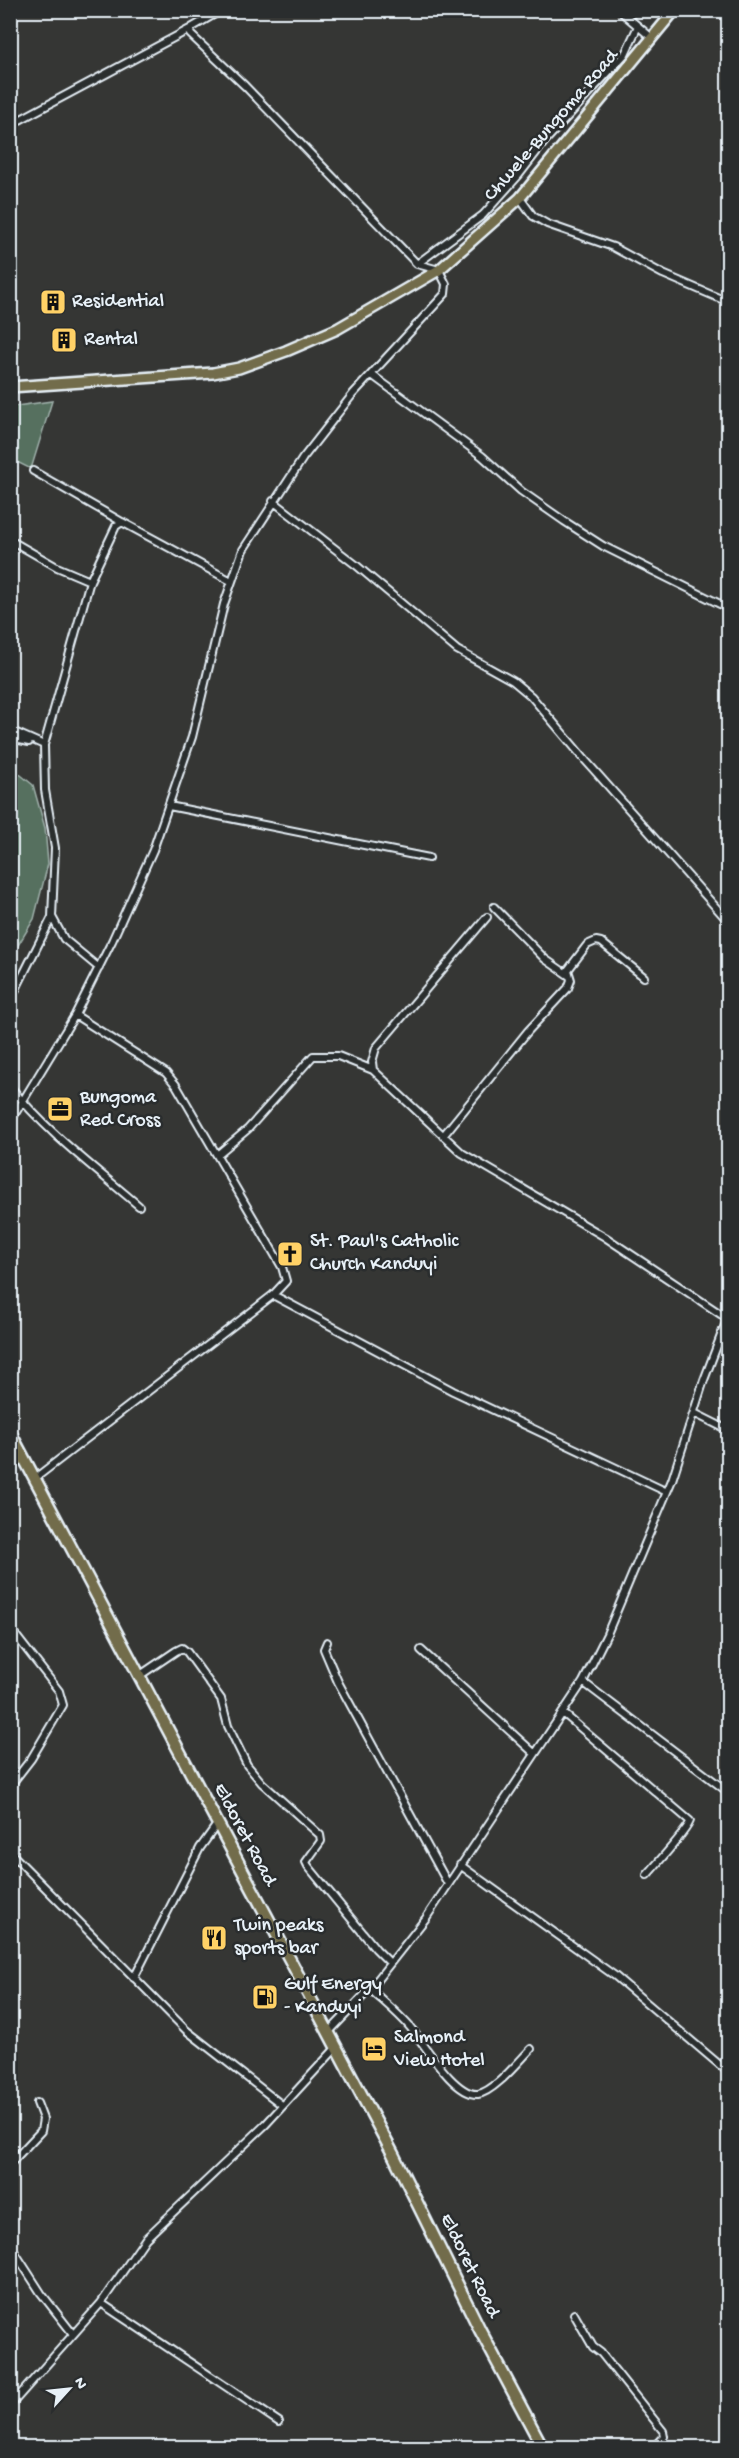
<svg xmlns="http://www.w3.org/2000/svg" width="739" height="2458" viewBox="0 0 739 2458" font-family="'Gochi Hand',sans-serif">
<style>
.green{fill:#56705e;stroke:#9fb0ab;stroke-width:1.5}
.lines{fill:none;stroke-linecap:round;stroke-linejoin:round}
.minor-casing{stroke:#e8f1f8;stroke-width:10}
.primary-casing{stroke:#e8f1f8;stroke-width:14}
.trunk-casing{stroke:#e8f1f8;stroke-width:15}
.minor{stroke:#2a2d2e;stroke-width:6}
.primary{stroke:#726c4b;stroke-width:9}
.trunk{stroke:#726c4b;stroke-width:10}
.labels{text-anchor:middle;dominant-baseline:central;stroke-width:5;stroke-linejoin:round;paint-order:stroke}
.street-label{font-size:20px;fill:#e8f1f8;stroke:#2a2d2e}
.poi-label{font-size:20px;fill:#e8f1f8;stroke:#2a2d2e;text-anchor:start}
</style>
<rect width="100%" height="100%" fill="#353634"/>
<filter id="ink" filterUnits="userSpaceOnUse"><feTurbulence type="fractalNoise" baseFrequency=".0167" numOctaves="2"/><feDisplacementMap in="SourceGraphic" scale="12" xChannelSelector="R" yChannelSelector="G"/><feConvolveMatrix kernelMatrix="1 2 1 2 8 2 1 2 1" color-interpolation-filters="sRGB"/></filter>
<g filter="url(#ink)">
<path class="green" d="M 52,401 L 31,469 L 11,459 L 10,407 Z
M 11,767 L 33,785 L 45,828 L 48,864 L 34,919 L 11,957 Z"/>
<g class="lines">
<defs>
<path id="minor" d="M 619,10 L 652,38
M 10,125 L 190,29
M 520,198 L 533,216 L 547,224 L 613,247 L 663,274 L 728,302
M 417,264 L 483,215 L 519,175 L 546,140 L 625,54 L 638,26
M 372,375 L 482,456 L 521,491 L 564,521 L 603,546 L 728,608
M 33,471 L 122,522
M 273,501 L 356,565 L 457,650 L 513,681 L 531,696 L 586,761 L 728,921
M 10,540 L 57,567 L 90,581
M 10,730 L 44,745
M 10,738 L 29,742
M 169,806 L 429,858
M 494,907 L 545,959 L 568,975
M 487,917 L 376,1048 L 372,1062 L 373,1070 L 462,1153 L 605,1237 L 728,1319
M 99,968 L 64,939 L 52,917 L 55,848 L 45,790 L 44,745 L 90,581 L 116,526 L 122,522 L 231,581
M 10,1001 L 52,917
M 10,1086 C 46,1132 95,1168 139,1206
M 10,1122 L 75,1015 L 112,941 L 153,850 L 192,737 L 224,604 L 243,550 L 303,458 L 353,394 L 445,294 L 446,284 L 439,270 L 417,264 L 245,86 L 190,34 L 191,28 L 222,10
M 443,1136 L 528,1031 L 568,988 L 571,980 L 568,970 L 587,945 L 596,941 L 601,942 L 644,977
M 217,1155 L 248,1129 L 313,1056 L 338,1056 L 373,1070
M 273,1295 L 453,1391 L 667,1492
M 694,1413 L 728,1430
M 34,1479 L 273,1295 L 286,1281 L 282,1267 L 176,1085 L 166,1073 L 75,1015
M 10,1628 L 59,1691 L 63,1705 L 31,1759 L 10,1786
M 327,1642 L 324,1649 L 338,1682 L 448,1884
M 421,1650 L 535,1754
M 139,1676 L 176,1651 L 182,1648 L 187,1652 L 221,1699 L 228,1726 L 247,1765 L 262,1783 L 320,1835 L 321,1841 L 306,1862 L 308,1866 L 376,1949 L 390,1963
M 583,1682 L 728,1792
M 563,1713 L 690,1821 C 690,1827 654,1867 647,1875
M 10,1852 L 186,2030 L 282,2105
M 460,1865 L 615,1976 L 728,2072
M 134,1978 L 200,1848 L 218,1823
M 370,1989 C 384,2002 398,2013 410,2027 C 424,2043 454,2096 478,2094 C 494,2092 519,2061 531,2049
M 328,2033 L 370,1989 L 426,1918 L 583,1682 L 607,1634 L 672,1480 L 704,1380 L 728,1317
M 10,2164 L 41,2131 L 43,2119 L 37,2103
M 10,2245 L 41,2293 L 73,2334
M 101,2303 L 279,2422
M 574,2314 L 593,2347 L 601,2353 L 663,2431 L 664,2436 L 653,2448
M 10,2406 L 101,2303 L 146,2238 L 266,2124 L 336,2048"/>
<path id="primary" d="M 10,387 L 213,373 L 239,368 L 286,351 L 337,329 L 439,270 L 520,198 L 675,10"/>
<path id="trunk" d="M 10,1432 L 393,2154 L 480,2330 L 543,2448"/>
</defs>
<use href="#minor" class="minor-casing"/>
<use href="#primary" class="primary-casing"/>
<use href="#trunk" class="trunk-casing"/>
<use href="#minor" class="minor"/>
<use href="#primary" class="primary"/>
<use href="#trunk" class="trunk"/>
</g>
</g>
<defs>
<symbol id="building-square" viewBox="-11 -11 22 22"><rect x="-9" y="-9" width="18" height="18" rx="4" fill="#ffd166" stroke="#2a2d2e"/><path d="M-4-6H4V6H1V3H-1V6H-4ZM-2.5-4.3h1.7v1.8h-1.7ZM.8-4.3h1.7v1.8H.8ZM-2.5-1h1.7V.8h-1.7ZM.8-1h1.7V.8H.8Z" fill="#111"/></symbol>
<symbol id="office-square" viewBox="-11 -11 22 22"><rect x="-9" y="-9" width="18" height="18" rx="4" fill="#ffd166" stroke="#2a2d2e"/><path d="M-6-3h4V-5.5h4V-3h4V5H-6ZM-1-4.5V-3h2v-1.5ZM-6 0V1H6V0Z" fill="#111"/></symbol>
<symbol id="church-square" viewBox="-11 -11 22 22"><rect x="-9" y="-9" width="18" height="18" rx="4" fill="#ffd166" stroke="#2a2d2e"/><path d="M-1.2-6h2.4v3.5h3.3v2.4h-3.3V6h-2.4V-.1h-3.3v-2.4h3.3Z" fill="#111"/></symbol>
<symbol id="restaurant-square" viewBox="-11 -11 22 22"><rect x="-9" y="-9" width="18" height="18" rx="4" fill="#ffd166" stroke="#2a2d2e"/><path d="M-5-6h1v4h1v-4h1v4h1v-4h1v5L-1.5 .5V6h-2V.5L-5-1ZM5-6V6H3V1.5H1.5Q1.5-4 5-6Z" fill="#111"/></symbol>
<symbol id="fuel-square" viewBox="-11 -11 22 22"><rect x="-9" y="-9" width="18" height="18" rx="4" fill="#ffd166" stroke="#2a2d2e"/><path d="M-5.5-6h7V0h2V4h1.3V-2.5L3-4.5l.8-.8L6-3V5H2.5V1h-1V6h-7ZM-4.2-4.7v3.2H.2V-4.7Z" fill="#111"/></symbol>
<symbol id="hotel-square" viewBox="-11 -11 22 22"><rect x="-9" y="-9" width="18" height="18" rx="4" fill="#ffd166" stroke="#2a2d2e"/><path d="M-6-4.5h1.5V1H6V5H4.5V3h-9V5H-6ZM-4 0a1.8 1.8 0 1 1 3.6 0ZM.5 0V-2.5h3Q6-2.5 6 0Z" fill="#111"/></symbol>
</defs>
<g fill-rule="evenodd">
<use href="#building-square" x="38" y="287" width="30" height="30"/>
<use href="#building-square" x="49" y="325" width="30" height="30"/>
<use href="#office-square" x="45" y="1094" width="30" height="30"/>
<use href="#church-square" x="275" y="1239" width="30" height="30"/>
<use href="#restaurant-square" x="199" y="1923" width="30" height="30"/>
<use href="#fuel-square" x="250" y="1982" width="30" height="30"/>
<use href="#hotel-square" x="359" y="2034" width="30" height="30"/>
</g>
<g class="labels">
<g class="street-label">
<text transform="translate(552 126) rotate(-49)">Chwele-Bungoma Road</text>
<text transform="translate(244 1835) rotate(62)">Eldoret Road</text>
<text transform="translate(469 2266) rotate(64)">Eldoret Road</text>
</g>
<g class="poi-label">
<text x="72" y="302">Residential</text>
<text x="84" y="340">Rental</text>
<text x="80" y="1098">Bungoma<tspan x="80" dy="23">Red Cross</tspan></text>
<text x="310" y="1242">St. Paul's Catholic<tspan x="310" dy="23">Church Kanduyi</tspan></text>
<text x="234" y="1926">Twin peaks<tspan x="234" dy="23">sports bar</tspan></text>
<text x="284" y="1985">Gulf Energy<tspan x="284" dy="23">- Kanduyi</tspan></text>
<text x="394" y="2038">Salmond<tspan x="394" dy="23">View Hotel</tspan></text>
</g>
</g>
<rect width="739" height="2458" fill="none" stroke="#2a2d2e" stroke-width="36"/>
<rect x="18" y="18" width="703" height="2422" fill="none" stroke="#e8f1f8" stroke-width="2" filter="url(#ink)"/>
<g transform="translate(69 2389) rotate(63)" stroke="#2a2d2e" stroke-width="4.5" paint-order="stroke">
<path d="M0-4.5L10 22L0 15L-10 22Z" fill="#e8f1f8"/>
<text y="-9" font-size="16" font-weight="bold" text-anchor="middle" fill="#e8f1f8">N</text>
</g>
</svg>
